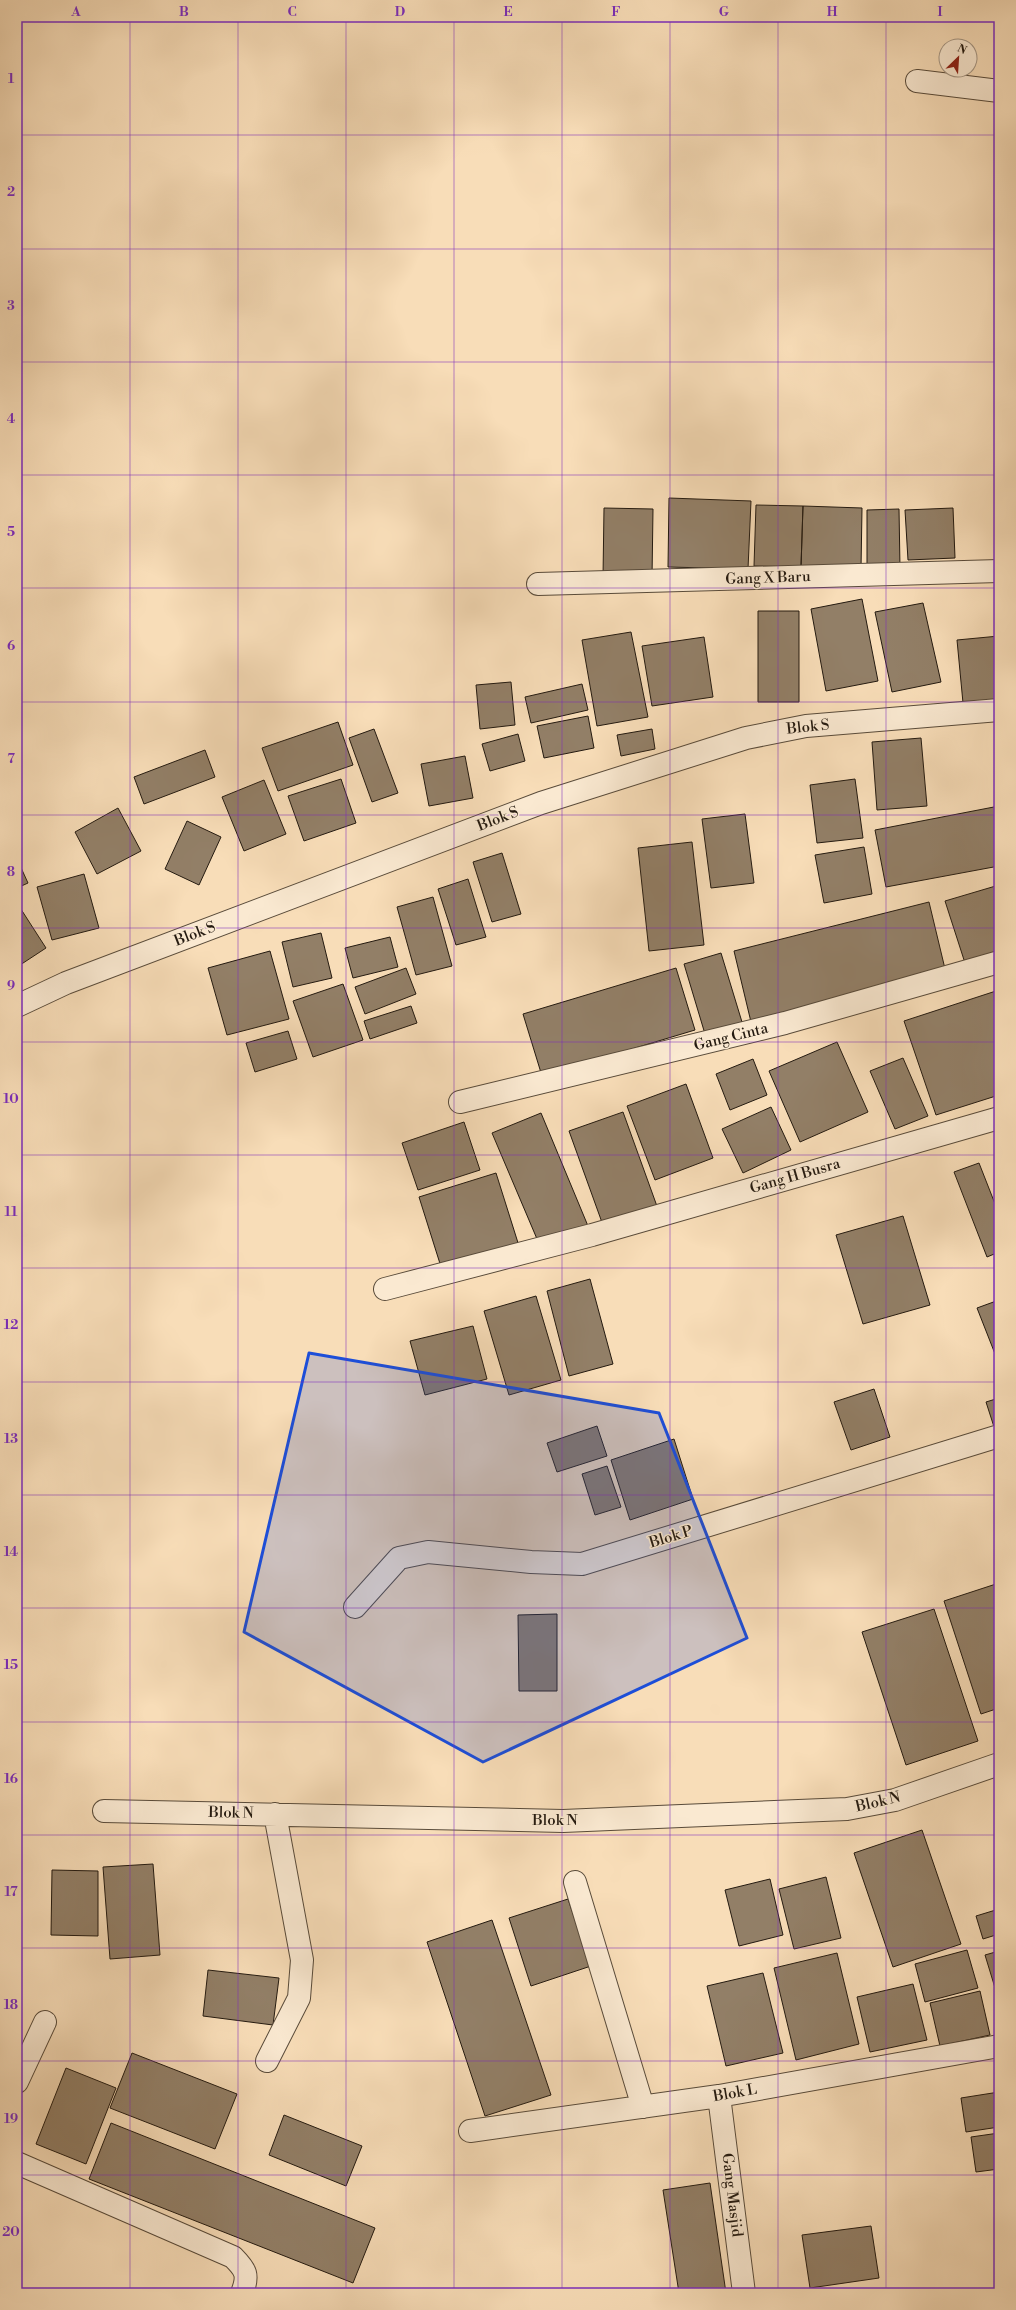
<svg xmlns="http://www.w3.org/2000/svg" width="1016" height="2310" viewBox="0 0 1016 2310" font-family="'Libre Bodoni',serif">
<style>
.building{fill:#927f67;stroke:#241a10}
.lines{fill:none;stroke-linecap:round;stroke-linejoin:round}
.street-casing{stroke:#594b3a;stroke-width:24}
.street{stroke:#fae9d1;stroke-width:22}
.marked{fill:#1d4ed8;fill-opacity:0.2;stroke:#1d4ed8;stroke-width:3;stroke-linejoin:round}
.grid{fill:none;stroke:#7b2cbf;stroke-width:1;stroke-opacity:0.55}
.labels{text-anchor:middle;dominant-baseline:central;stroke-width:3;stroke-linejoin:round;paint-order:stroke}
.street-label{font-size:15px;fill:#241a10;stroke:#fae9d1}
.neatline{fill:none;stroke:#7b2cbf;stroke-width:1.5}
.grid-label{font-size:13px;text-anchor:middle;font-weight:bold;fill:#7b2cbf}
</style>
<rect width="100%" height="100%" fill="#f8ddb8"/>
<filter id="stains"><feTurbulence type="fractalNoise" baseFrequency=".005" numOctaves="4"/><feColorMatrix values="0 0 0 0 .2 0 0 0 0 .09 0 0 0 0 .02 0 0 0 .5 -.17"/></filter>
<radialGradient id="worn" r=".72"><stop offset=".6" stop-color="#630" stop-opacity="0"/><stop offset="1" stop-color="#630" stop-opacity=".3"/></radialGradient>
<path class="building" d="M 669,498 L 751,501 L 748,569 L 668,567 Z
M 756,505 L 803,506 L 801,567 L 754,566 Z
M 803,506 L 862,508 L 861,569 L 801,567 Z
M 604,508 L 653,509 L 652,578 L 603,577 Z
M 953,508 L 955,558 L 908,560 L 905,510 Z
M 899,509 L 900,568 L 867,568 L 867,510 Z
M 862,599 L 878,681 L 826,691 L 811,609 Z
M 923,603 L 941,682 L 892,692 L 875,612 Z
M 758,611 L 799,611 L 799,702 L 758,702 Z
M 631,632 L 648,717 L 597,726 L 582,640 Z
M 999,636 L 999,700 L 963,703 L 957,640 Z
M 704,637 L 713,697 L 652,706 L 642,646 Z
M 511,682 L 515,725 L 480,729 L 476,685 Z
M 582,684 L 588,710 L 531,723 L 525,697 Z
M 588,716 L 594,748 L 544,758 L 537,726 Z
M 338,722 L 353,765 L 278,791 L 262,748 Z
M 374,729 L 398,793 L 372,802 L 349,738 Z
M 652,729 L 655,749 L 621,756 L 617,735 Z
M 518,734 L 525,761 L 490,771 L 482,744 Z
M 921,738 L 927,806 L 877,810 L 872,742 Z
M 205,750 L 215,777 L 144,804 L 134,777 Z
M 465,756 L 473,798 L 429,806 L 421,764 Z
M 341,779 L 356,823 L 304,841 L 288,796 Z
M 855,779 L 863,838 L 817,843 L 810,785 Z
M 264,780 L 286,834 L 244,851 L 222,797 Z
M 999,806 L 999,866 L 886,887 L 875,830 Z
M 118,808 L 141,851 L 97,874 L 75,832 Z
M 745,814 L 754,883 L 711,888 L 702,819 Z
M 187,821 L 221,837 L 199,885 L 165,869 Z
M 692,842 L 704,945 L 649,951 L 638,848 Z
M 864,847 L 872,894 L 824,903 L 815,855 Z
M 502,853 L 521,914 L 492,922 L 473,862 Z
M 17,859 L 28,883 L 17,888 Z
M 84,874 L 99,928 L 52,940 L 37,887 Z
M 468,879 L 486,937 L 456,945 L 438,889 Z
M 999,885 L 999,953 L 965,963 L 945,901 Z
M 433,897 L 452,966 L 416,975 L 397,907 Z
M 929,902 L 946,973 L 751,1022 L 734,951 Z
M 17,903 L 46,948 L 17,967 Z
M 321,933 L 332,978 L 293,987 L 282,942 Z
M 390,937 L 398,967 L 353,978 L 345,948 Z
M 270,951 L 289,1019 L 227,1035 L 208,968 Z
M 721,953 L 742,1022 L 705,1034 L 684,964 Z
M 406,968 L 416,994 L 365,1014 L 355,987 Z
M 676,968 L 695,1030 L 542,1076 L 523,1014 Z
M 343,984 L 363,1040 L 313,1057 L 293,1001 Z
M 999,990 L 999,1095 L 936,1115 L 904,1021 Z
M 411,1006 L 417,1023 L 370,1039 L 364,1021 Z
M 288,1031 L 297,1059 L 255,1072 L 246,1043 Z
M 837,1042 L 868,1112 L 800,1142 L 769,1071 Z
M 903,1058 L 928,1116 L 895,1129 L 870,1071 Z
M 753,1059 L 767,1095 L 730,1110 L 716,1074 Z
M 686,1084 L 713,1158 L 655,1180 L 627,1106 Z
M 771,1107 L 791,1150 L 743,1173 L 722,1129 Z
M 623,1112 L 658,1209 L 604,1228 L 569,1131 Z
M 541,1113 L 588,1226 L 540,1246 L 492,1133 Z
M 464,1122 L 480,1170 L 418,1190 L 402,1143 Z
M 979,1163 L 999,1214 L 999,1252 L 987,1257 L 954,1172 Z
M 496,1173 L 519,1246 L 442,1270 L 419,1197 Z
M 903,1216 L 930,1305 L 863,1324 L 836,1235 Z
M 590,1279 L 613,1364 L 569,1376 L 547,1291 Z
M 536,1296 L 561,1380 L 509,1395 L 484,1311 Z
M 999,1300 L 999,1364 L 977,1308 Z
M 473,1326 L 487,1379 L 425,1395 L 410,1341 Z
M 874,1389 L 890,1437 L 851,1450 L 834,1402 Z
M 999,1398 L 999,1429 L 995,1430 L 986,1402 Z
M 597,1426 L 607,1456 L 557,1472 L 547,1443 Z
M 674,1439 L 693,1499 L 630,1520 L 611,1460 Z
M 607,1466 L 621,1507 L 595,1515 L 582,1474 Z
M 999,1583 L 999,1708 L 981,1714 L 944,1601 Z
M 934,1609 L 978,1741 L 906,1765 L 862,1632 Z
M 557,1614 L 557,1691 L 519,1691 L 518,1615 Z
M 922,1830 L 961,1944 L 893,1967 L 854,1853 Z
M 153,1864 L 160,1955 L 110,1959 L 103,1867 Z
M 52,1870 L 98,1871 L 98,1936 L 51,1935 Z
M 826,1877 L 841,1938 L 794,1949 L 779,1889 Z
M 770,1879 L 783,1935 L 739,1946 L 725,1890 Z
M 568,1899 L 591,1966 L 531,1986 L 509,1918 Z
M 999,1909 L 999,1934 L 983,1939 L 976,1916 Z
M 492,1920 L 551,2095 L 485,2116 L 427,1942 Z
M 967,1950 L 978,1988 L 925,2002 L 915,1964 Z
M 999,1951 L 999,2001 L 985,1955 Z
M 837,1953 L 859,2044 L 796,2060 L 774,1968 Z
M 208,1970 L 279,1978 L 273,2025 L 203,2016 Z
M 763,1973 L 783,2053 L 726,2066 L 707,1986 Z
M 913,1984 L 927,2040 L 870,2052 L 857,1997 Z
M 980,1991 L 990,2035 L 940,2046 L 930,2003 Z
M 132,2053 L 237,2094 L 215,2149 L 110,2108 Z
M 66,2068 L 116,2088 L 86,2164 L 36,2144 Z
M 999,2092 L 999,2127 L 966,2132 L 961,2098 Z
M 284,2115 L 362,2146 L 346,2186 L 269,2155 Z
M 111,2123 L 375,2228 L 353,2283 L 89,2179 Z
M 999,2133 L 999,2169 L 976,2172 L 971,2137 Z
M 710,2183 L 726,2293 L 679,2293 L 663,2190 Z
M 871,2226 L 879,2278 L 810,2288 L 802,2235 Z"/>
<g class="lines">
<defs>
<path id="street" d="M 917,81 L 999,91
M 538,584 L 999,571
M 17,1006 L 66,983 L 541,803 L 746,738 L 806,726 L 999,710
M 460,1102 L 785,1023 L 999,962
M 385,1289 L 592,1235 L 999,1118
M 355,1607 L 399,1558 L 428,1552 L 531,1562 L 582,1564 L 999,1436
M 104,1811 L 563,1821 L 847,1809 L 895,1800 L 999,1764
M 575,1882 L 643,2107
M 267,2061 L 299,1998 L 302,1960 L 275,1814
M 17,2082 L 45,2022
M 719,2096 L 744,2293
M 470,2131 L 719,2096 L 999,2046
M 17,2163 L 233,2257 C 246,2270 249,2275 242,2293"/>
</defs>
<use href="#street" class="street-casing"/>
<use href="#street" class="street"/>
</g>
<path class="marked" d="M 309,1353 L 659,1413 L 747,1638 L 483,1762 L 244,1632 Z"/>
<path class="grid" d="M 130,17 L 130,2293M 238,17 L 238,2293M 346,17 L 346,2293M 454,17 L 454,2293M 562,17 L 562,2293M 670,17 L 670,2293M 778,17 L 778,2293M 886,17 L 886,2293M 17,135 L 999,135M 17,249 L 999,249M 17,362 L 999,362M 17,475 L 999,475M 17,588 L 999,588M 17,702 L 999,702M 17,815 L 999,815M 17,928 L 999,928M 17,1042 L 999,1042M 17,1155 L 999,1155M 17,1268 L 999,1268M 17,1382 L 999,1382M 17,1495 L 999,1495M 17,1608 L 999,1608M 17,1722 L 999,1722M 17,1835 L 999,1835M 17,1948 L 999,1948M 17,2061 L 999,2061M 17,2175 L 999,2175"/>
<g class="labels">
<g class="street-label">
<text transform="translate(768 578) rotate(-2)">Gang X Baru</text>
<text transform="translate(808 727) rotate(-6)">Blok S</text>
<text transform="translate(498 819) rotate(-21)">Blok S</text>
<text transform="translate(195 934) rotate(-21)">Blok S</text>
<text transform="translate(731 1037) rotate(-14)">Gang Cinta</text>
<text transform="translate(795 1176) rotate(-16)">Gang H Busra</text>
<text transform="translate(671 1537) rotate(-17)">Blok P</text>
<text transform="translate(878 1802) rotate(-13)">Blok N</text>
<text transform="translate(231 1813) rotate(1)">Blok N</text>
<text x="555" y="1820">Blok N</text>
<text transform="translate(735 2093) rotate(-10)">Blok L</text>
<text transform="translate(732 2195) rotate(83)">Gang Masjid</text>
</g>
</g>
<rect width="1016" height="2310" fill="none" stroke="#f8ddb8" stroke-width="44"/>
<g transform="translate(958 58) rotate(25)"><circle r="19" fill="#fae9d1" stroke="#a49684"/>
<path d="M0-3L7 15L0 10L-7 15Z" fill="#8f2418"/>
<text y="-6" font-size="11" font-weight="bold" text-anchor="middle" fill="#241a10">N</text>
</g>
<rect x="22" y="22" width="972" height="2266" class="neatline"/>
<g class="grid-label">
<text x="76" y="16">A</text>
<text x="184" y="16">B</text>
<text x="292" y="16">C</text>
<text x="400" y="16">D</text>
<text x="508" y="16">E</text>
<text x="616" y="16">F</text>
<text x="724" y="16">G</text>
<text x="832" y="16">H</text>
<text x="940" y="16">I</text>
<text x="11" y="83">1</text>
<text x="11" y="196">2</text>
<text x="11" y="310">3</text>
<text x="11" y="423">4</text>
<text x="11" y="536">5</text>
<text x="11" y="650">6</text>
<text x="11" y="763">7</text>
<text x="11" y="876">8</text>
<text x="11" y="990">9</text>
<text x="11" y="1103">10</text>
<text x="11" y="1216">11</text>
<text x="11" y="1329">12</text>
<text x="11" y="1443">13</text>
<text x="11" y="1556">14</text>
<text x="11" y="1669">15</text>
<text x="11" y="1783">16</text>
<text x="11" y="1896">17</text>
<text x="11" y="2009">18</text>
<text x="11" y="2123">19</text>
<text x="11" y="2236">20</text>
</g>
<rect width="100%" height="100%" filter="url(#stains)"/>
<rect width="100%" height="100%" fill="url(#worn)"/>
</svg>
